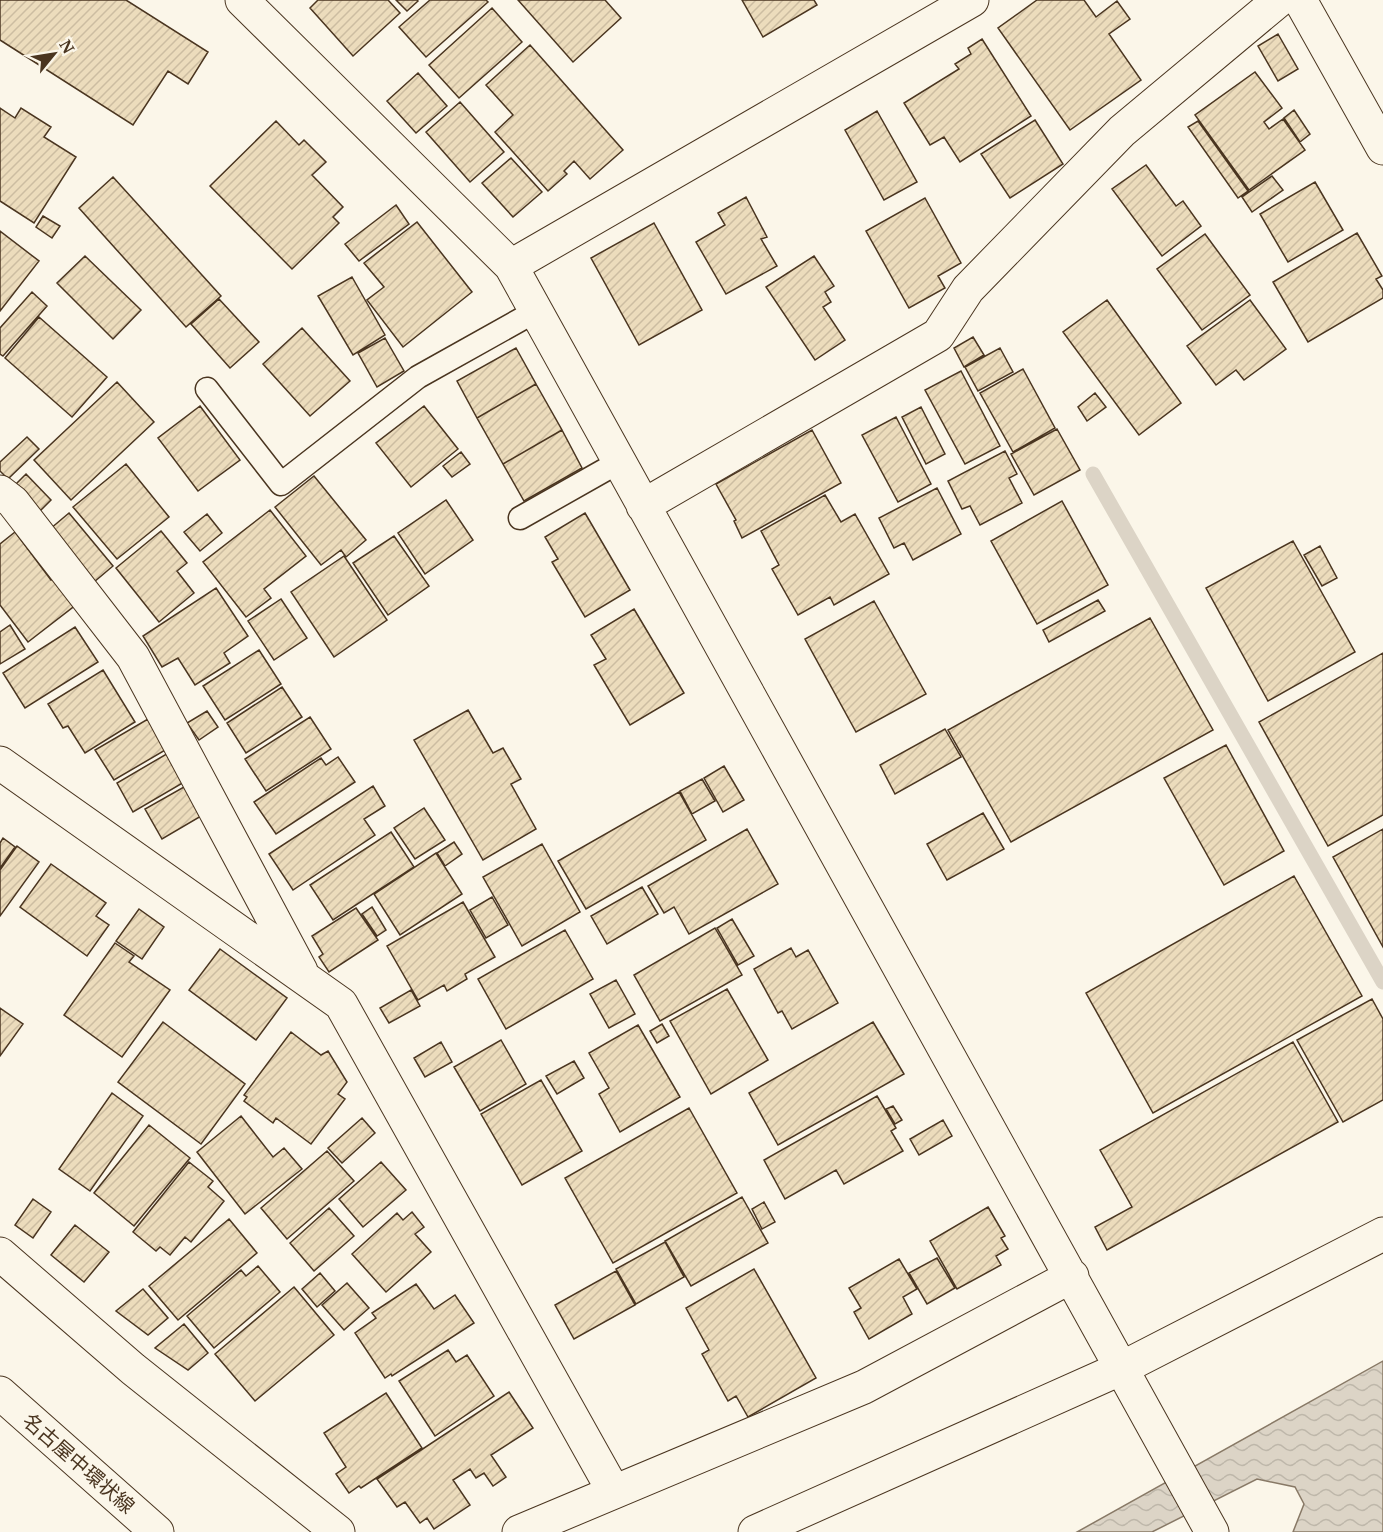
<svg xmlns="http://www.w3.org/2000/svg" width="1383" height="1532" viewBox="0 0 1383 1532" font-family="'Noto Serif','Noto Sans JP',serif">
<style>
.water{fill:url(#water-waves);stroke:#887966;stroke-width:1.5}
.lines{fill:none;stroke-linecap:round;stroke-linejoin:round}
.stream{stroke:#dcd4c6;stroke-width:15}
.building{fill:url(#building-hatch);stroke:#4a3520;stroke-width:1.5}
.lane-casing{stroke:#4a3520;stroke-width:25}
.street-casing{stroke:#4a3520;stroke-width:35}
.primary-casing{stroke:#4a3520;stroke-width:35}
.lane{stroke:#fbf6e9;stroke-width:22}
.street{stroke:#fbf6e9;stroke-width:33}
.primary{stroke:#fbf6e9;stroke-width:33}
.labels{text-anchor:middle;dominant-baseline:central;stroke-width:4.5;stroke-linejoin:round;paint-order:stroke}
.street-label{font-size:20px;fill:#4a3520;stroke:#fbf6e9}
</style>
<defs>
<pattern id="water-waves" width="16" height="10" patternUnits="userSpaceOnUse" patternTransform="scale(1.5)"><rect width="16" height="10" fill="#dcd4c6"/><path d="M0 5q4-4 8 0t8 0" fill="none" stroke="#beb7aa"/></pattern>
<pattern id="building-hatch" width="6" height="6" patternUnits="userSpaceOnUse" patternTransform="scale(1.5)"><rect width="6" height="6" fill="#ecdcbc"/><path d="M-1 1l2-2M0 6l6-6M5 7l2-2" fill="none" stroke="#ccbda1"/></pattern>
</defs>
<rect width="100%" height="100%" fill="#fbf6e9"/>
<path class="water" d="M 1383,1361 L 1383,1532 L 1293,1532 L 1304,1504 L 1295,1487 L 1257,1479 L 1152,1532 L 1077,1532 Z"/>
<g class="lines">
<path class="stream" d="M 1093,474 L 1383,982"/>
</g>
<path class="building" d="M 0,0 L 126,0 L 208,52 L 188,84 L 168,71 L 133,125 L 0,40 Z
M 318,0 L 388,0 L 400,13 L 353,56 L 310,8 Z
M 396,0 L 417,0 L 418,1 L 407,11 Z
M 430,0 L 486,0 L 488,2 L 426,57 L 399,27 Z
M 518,0 L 605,0 L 621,18 L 573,62 Z
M 742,0 L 814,0 L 817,5 L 763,37 Z
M 1037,0 L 1084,0 L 1096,17 L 1117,1 L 1130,19 L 1109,34 L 1141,80 L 1070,130 L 998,28 Z
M 492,8 L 522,42 L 459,98 L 429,65 Z
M 1278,34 L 1298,69 L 1278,81 L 1258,46 Z
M 982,39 L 1031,116 L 960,162 L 944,137 L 930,145 L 904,103 L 959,69 L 955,64 L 971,54 L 968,48 Z
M 530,45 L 623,150 L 590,179 L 574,161 L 564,171 L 567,174 L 548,191 L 495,132 L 513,115 L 486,85 Z
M 1255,72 L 1282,108 L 1264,122 L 1269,129 L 1283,119 L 1305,150 L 1249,190 L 1195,115 Z
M 418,73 L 447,106 L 416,133 L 387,101 Z
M 460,102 L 504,152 L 470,182 L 426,132 Z
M 0,108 L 15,118 L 21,108 L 51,127 L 44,137 L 76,157 L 34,223 L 0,201 Z
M 1294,110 L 1310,134 L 1300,142 L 1284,118 Z
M 877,111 L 917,182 L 884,200 L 845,130 Z
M 1035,120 L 1063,164 L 1010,198 L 981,154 Z
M 276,121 L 299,145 L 304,140 L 326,162 L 312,175 L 343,207 L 333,217 L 339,223 L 292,269 L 210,186 Z
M 1198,121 L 1248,191 L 1238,198 L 1188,127 Z
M 511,158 L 542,192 L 513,217 L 482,183 Z
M 1146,165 L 1176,206 L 1183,201 L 1201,226 L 1162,256 L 1112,189 Z
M 1272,176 L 1283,190 L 1252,212 L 1242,197 Z
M 113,177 L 221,296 L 186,327 L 79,208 Z
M 1315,182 L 1343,230 L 1288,262 L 1260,214 Z
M 746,197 L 767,237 L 761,239 L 777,266 L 726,294 L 696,242 L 725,225 L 718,213 Z
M 925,198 L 961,263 L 938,276 L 945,288 L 909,308 L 866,231 Z
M 396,205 L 409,224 L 359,261 L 345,244 Z
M 43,216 L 60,226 L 52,238 L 36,227 Z
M 417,222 L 472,292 L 403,347 L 367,300 L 384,287 L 364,263 Z
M 654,223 L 702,310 L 639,345 L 591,258 Z
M 0,231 L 39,261 L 0,311 Z
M 1357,233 L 1382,276 L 1376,279 L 1383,290 L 1383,298 L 1308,342 L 1273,282 Z
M 1205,234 L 1250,295 L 1202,330 L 1157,269 Z
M 85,256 L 141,310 L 113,339 L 57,283 Z
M 814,256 L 834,286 L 825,292 L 831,302 L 823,307 L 845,340 L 815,360 L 766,287 Z
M 352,277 L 385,335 L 353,355 L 318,296 Z
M 32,292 L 47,306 L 3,356 L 0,354 L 0,328 Z
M 219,299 L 259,342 L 230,368 L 191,324 Z
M 1107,300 L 1181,403 L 1139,435 L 1063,332 Z
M 1250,300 L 1286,349 L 1244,380 L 1236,370 L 1216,385 L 1187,346 Z
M 39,317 L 107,377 L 72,417 L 5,358 Z
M 302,328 L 350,381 L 310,416 L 263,364 Z
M 973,337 L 984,355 L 964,367 L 954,348 Z
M 385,338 L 404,371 L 377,387 L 358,353 Z
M 516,348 L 536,384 L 477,418 L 457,381 Z
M 1000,348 L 1013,372 L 978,391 L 965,367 Z
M 1023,369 L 1055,428 L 1013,452 L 980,393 Z
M 961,371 L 1000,446 L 965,464 L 925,390 Z
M 117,382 L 154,422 L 71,500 L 34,460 Z
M 536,384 L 562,430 L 503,464 L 477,418 Z
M 1095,393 L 1106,407 L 1087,421 L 1078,407 Z
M 200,406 L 240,460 L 198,491 L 158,438 Z
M 424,406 L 458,449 L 411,487 L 376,443 Z
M 921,407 L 945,454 L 926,464 L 902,417 Z
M 896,417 L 931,484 L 898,502 L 862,435 Z
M 1057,429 L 1080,470 L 1034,495 L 1011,454 Z
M 562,430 L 582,468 L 524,501 L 503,464 Z
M 812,430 L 841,483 L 742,538 L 734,521 L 736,520 L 716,484 Z
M 27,437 L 39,449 L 8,479 L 0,471 L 0,462 Z
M 1005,451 L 1017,474 L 1009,478 L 1022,503 L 980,525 L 970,506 L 962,509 L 948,481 Z
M 461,452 L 470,464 L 452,477 L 443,466 Z
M 126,464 L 169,517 L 117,559 L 73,507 Z
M 26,474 L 51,500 L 40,511 L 15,485 Z
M 314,476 L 366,540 L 346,557 L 341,550 L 321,565 L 275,507 Z
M 937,488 L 961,534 L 913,560 L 904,543 L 894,548 L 879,518 Z
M 825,495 L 841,522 L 855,514 L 889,574 L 834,605 L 830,597 L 798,615 L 772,569 L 779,565 L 761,531 Z
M 446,500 L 473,540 L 425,574 L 398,533 Z
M 1062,501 L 1108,585 L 1037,624 L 991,541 Z
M 270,510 L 306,556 L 264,589 L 271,598 L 246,617 L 203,562 Z
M 69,513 L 113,566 L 94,582 L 50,529 Z
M 585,513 L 630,590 L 585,617 L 552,562 L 558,559 L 545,537 Z
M 207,514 L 222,533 L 200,551 L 184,532 Z
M 161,531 L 187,563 L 177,571 L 194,593 L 159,622 L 116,568 Z
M 15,532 L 51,580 L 57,577 L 77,604 L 28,642 L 0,605 L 0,544 Z
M 394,536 L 429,586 L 388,615 L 353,563 Z
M 1293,541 L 1355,652 L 1268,701 L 1206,588 Z
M 1320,546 L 1337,578 L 1322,586 L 1304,555 Z
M 344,556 L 387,620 L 334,657 L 291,592 Z
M 216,588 L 248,636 L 224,653 L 230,663 L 195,685 L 178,658 L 162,667 L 143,636 Z
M 281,599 L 307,638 L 274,660 L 248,621 Z
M 1098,600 L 1105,611 L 1049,642 L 1043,630 Z
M 874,601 L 926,694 L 856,732 L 805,639 Z
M 634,609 L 684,693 L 630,725 L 594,665 L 606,659 L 591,635 Z
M 1150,618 L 1213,730 L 1011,842 L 948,730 Z
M 10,625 L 25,649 L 0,664 L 0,632 Z
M 75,627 L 98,662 L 25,708 L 3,673 Z
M 259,650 L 281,684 L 225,720 L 203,686 Z
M 1383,653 L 1383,815 L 1328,846 L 1259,722 Z
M 103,670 L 135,722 L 85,753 L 68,726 L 63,728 L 48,704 Z
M 282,687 L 302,717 L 246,753 L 227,723 Z
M 468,710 L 493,753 L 503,748 L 521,779 L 511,784 L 536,829 L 483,860 L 414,740 Z
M 207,711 L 218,727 L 199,740 L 187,723 Z
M 310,717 L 331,749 L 266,791 L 245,759 Z
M 148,719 L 167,749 L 114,780 L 95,750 Z
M 945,729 L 961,757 L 895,794 L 880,765 Z
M 1226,745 L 1284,851 L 1224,885 L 1164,778 Z
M 170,752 L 186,781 L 133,812 L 117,783 Z
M 338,757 L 355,782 L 276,834 L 254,802 L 321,758 L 326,765 Z
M 724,766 L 744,800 L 723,812 L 704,778 Z
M 702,779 L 715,801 L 692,814 L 680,791 Z
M 191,783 L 208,812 L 162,839 L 145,809 Z
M 373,786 L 385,806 L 364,819 L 375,835 L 293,890 L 269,854 Z
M 679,792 L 706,840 L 586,909 L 558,861 Z
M 424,808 L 445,840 L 415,859 L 394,828 Z
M 983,813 L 1004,849 L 947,880 L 927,844 Z
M 747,829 L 778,884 L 689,934 L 674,907 L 664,913 L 648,886 Z
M 1383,829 L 1383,947 L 1333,857 Z
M 391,832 L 414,867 L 333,920 L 310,885 Z
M 3,838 L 15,847 L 0,868 L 0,843 Z
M 454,842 L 462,854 L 445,866 L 437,853 Z
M 542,844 L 580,912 L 522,946 L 483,877 Z
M 17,846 L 39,862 L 0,916 L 0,870 Z
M 436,853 L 462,894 L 400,935 L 374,894 Z
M 51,864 L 106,903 L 96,916 L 109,925 L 87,956 L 20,907 Z
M 1294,876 L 1362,996 L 1153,1113 L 1086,993 Z
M 642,887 L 658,914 L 607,944 L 591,916 Z
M 492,897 L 508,925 L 486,938 L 470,910 Z
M 463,902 L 495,957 L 465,974 L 467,979 L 447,991 L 444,985 L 418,1000 L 387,946 Z
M 372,907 L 386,930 L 377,936 L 362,914 Z
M 356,908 L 378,940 L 329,972 L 319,957 L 323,954 L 312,936 Z
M 139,909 L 164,927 L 142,959 L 116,941 Z
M 732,919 L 754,956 L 738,965 L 717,928 Z
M 715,928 L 742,975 L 660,1021 L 634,975 Z
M 565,930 L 593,979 L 506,1029 L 478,979 Z
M 115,943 L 134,956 L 129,962 L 170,990 L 122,1057 L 64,1015 Z
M 791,948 L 796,957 L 808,950 L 838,1003 L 792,1029 L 782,1011 L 778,1013 L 754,969 Z
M 220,949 L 287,998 L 256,1040 L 189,990 Z
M 616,980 L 635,1014 L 609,1028 L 590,994 Z
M 727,989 L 768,1060 L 711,1094 L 670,1021 Z
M 411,990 L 420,1006 L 389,1023 L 380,1008 Z
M 1372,999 L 1383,1019 L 1383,1100 L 1343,1122 L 1297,1040 Z
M 0,1008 L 23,1024 L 0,1056 Z
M 163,1022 L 245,1084 L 201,1144 L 118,1082 Z
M 873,1022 L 904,1074 L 778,1145 L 749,1093 Z
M 662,1024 L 669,1036 L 657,1043 L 650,1031 Z
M 638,1025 L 680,1097 L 620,1132 L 599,1094 L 609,1088 L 589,1053 Z
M 291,1032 L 321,1055 L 328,1051 L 347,1082 L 338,1094 L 345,1099 L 311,1144 L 276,1118 L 273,1123 L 244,1101 L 247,1097 L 244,1095 Z
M 501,1040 L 526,1084 L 480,1111 L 454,1067 Z
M 441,1042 L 452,1062 L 425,1077 L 414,1058 Z
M 1293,1042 L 1338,1122 L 1107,1250 L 1095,1227 L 1132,1207 L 1100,1150 Z
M 574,1061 L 584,1078 L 557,1094 L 546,1076 Z
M 541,1080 L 582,1151 L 522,1185 L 481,1114 Z
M 112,1093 L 143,1116 L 90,1191 L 59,1169 Z
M 877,1096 L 896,1128 L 891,1131 L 903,1151 L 844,1184 L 836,1170 L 785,1199 L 764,1160 Z
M 893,1106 L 902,1120 L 895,1124 L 886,1109 Z
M 689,1108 L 737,1193 L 613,1263 L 565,1178 Z
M 241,1116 L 273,1157 L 284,1148 L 302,1169 L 245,1214 L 197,1152 Z
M 362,1118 L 375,1133 L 342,1163 L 328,1148 Z
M 943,1120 L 952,1136 L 919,1155 L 910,1139 Z
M 149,1125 L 190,1158 L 134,1226 L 94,1193 Z
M 327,1151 L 354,1181 L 287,1239 L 261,1208 Z
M 189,1162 L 213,1181 L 208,1187 L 224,1201 L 191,1242 L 185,1237 L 170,1255 L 160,1247 L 156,1251 L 133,1232 Z
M 381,1162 L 406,1190 L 363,1227 L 339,1199 Z
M 742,1197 L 768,1243 L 691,1286 L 665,1241 Z
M 33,1199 L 51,1212 L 33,1238 L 15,1225 Z
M 764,1202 L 775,1222 L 762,1229 L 752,1209 Z
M 988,1207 L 1005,1236 L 1001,1238 L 1008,1249 L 996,1256 L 1001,1265 L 957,1289 L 930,1241 Z
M 329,1208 L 354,1236 L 314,1271 L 290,1243 Z
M 412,1212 L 424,1227 L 415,1234 L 431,1252 L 386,1292 L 352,1254 L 397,1213 L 403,1220 Z
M 229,1219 L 257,1253 L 178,1320 L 149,1286 Z
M 75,1225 L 109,1252 L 84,1282 L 51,1255 Z
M 665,1242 L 684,1277 L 636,1304 L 616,1269 Z
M 937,1258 L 955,1288 L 927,1304 L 909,1273 Z
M 899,1259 L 917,1289 L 903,1297 L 912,1314 L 869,1339 L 854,1312 L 861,1308 L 849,1288 Z
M 258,1266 L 280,1292 L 214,1348 L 187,1316 L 241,1270 L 246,1276 Z
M 754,1269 L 816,1378 L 748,1417 L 736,1396 L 728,1401 L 702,1354 L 709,1350 L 686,1308 Z
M 616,1271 L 635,1305 L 574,1339 L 555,1305 Z
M 320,1273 L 335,1291 L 317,1307 L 302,1289 Z
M 347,1283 L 369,1308 L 344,1330 L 322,1305 Z
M 416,1284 L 434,1309 L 455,1295 L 474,1323 L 392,1376 L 391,1374 L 385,1378 L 355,1333 L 376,1318 L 372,1313 Z
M 294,1287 L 334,1335 L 255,1401 L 215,1354 Z
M 143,1289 L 168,1318 L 148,1335 L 116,1311 Z
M 184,1324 L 208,1353 L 188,1370 L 155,1348 Z
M 448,1350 L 456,1362 L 467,1355 L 494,1396 L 435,1436 L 399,1381 Z
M 509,1392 L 533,1428 L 491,1455 L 506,1477 L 493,1486 L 484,1473 L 476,1478 L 470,1469 L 453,1480 L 470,1505 L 434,1529 L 427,1518 L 420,1523 L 405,1502 L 397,1507 L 377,1479 Z
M 386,1393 L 422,1448 L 361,1488 L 359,1486 L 349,1493 L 336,1474 L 346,1467 L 324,1433 Z"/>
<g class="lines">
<defs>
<path id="lane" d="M 207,389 L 281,484 L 418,377 L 536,311
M 520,518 L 619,462"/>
<path id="street" d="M 242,0 L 511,266 L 1212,1532
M 1300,0 L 1383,148
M 511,266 L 972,0
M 0,492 L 13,502 L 133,657 L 301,971
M 643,506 L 938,335 L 968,289 L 1122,131 L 1279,0
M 0,763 L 341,1004 L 614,1492
M 0,1254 L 133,1369 L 338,1532
M 519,1532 L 864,1387 L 1072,1276
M 755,1532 L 1122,1368 L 1383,1234"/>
<path id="primary" d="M 0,1393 L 157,1532"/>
</defs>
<use href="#lane" class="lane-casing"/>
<use href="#street" class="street-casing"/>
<use href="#primary" class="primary-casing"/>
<use href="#lane" class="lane"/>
<use href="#street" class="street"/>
<use href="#primary" class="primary"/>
</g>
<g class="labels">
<g class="street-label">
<text transform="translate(79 1463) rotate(41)">名古屋中環状線</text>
</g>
</g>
<g transform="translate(54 54) rotate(60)" stroke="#fbf6e9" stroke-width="4.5" paint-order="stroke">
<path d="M0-4.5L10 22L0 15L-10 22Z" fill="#4a3520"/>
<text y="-9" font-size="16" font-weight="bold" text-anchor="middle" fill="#4a3520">N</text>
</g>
</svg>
